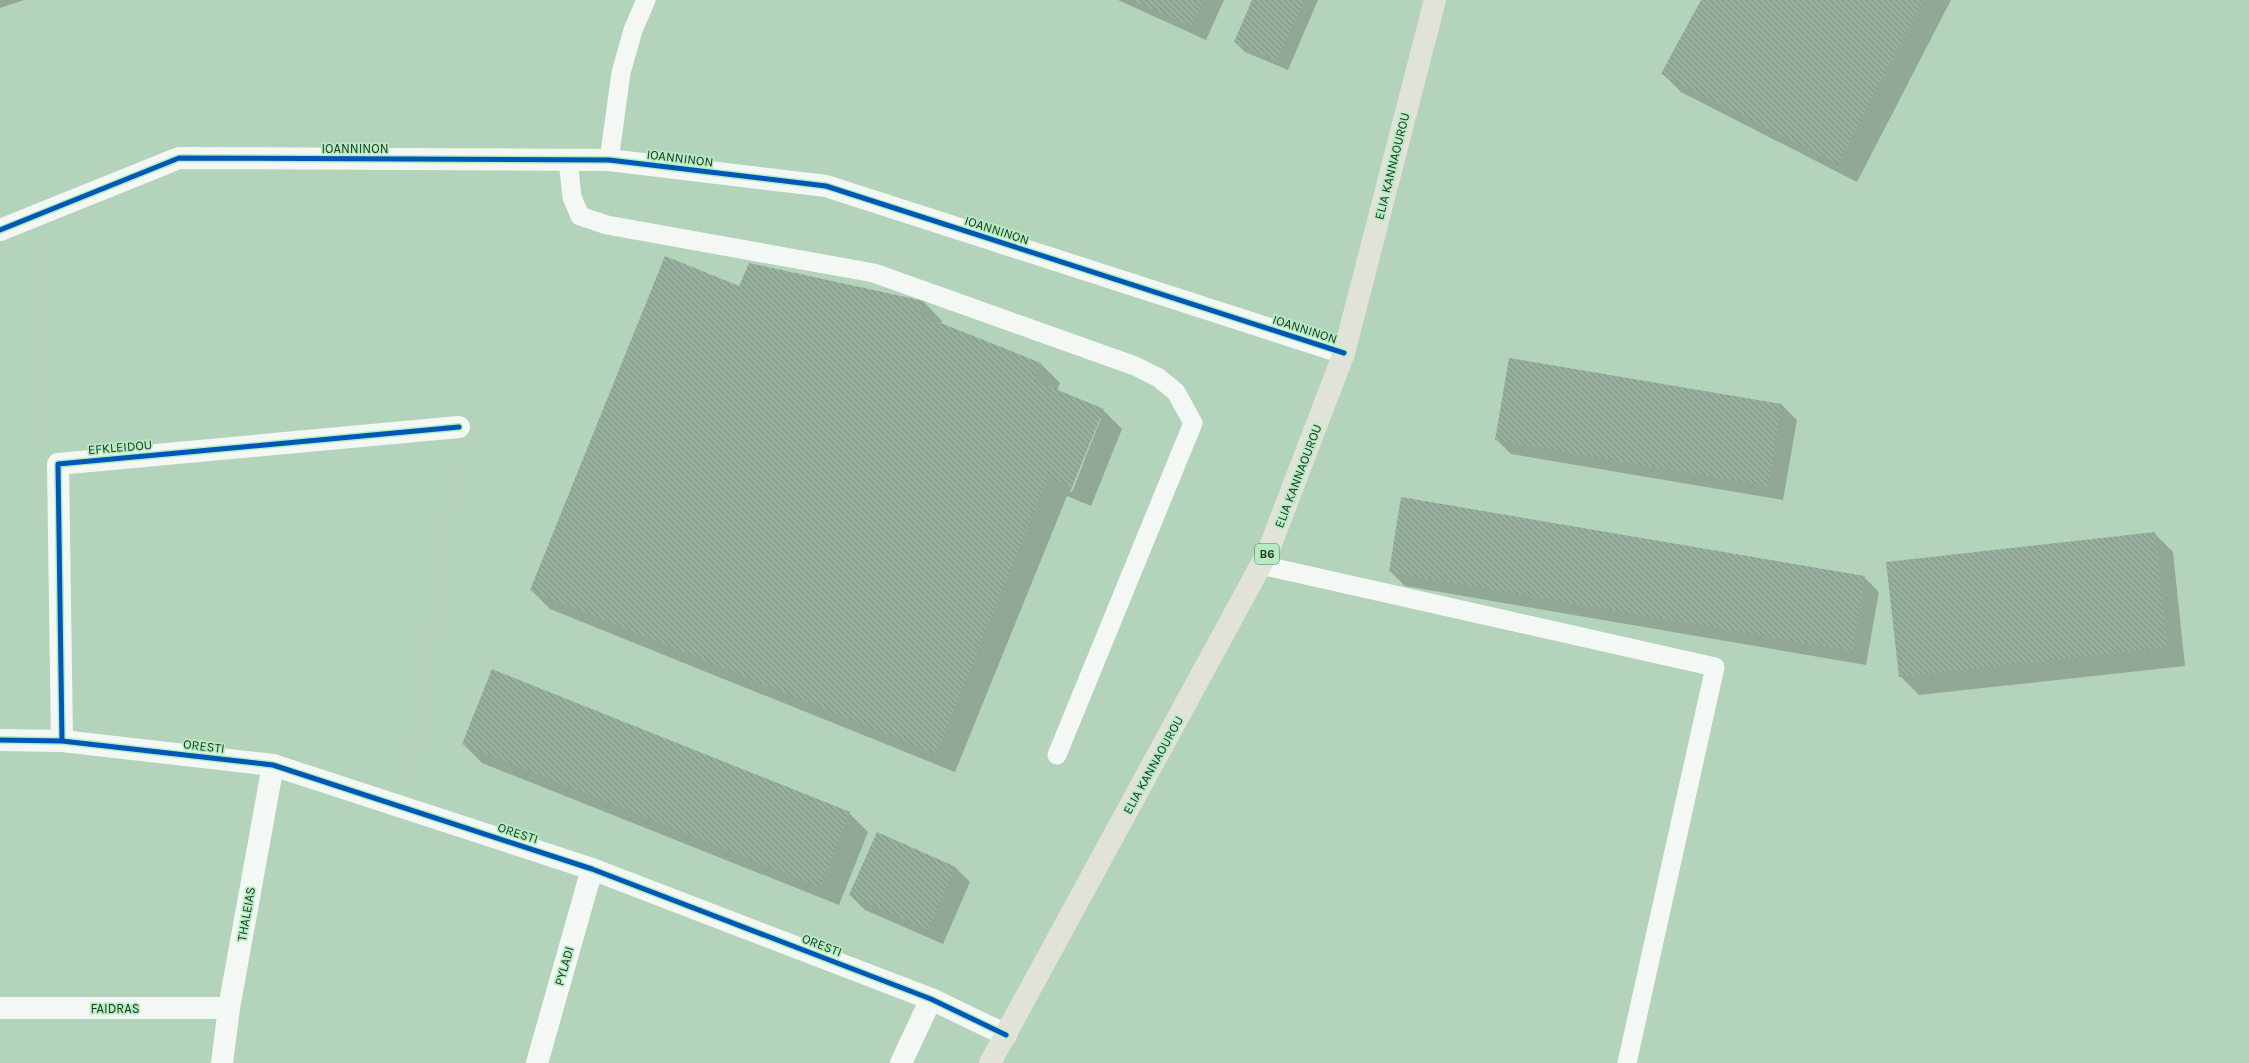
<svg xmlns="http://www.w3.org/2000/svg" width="2249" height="1063" viewBox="0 0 2249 1063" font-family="Karla,sans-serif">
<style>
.shadow{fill:#0003;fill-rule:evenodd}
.building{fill:url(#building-back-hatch)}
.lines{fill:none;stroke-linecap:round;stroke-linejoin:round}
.path{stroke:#c3cdc6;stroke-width:2.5;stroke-dasharray:3 3;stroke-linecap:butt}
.lane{stroke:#f4f8f5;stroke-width:19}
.street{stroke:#f4f8f5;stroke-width:22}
.primary{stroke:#e1e3d9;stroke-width:22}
.cycleway-casing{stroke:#b4edc1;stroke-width:8}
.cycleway{stroke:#0057b8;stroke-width:5}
.labels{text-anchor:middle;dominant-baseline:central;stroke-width:3.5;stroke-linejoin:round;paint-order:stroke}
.shield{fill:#b4edc1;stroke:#4d6e55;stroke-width:1}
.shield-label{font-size:12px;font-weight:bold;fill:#213827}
.street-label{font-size:13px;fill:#213827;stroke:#b4edc1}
</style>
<defs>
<pattern id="building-back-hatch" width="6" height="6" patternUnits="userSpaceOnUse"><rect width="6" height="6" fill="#97b09d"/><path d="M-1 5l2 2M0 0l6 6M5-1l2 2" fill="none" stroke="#7b9080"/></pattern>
</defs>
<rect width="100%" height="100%" fill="#b4d3bb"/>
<path class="shadow" d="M 0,0 L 24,0 L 0,8 Z
M 1118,0 L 1224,0 L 1206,40 Z
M 1253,0 L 1318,0 L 1288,70 L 1245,52 L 1235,42 Z
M 1702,0 L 1951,0 L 1857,182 L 1681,92 L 1662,73 Z
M 740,287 L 924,302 L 942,321 L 941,324 L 1041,364 L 1060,383 L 1057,391 L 1103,410 L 1122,429 L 1091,506 L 1067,496 L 955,772 L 550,609 L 531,590 ZM 1099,418 L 1101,418 L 1072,492 L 1070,492 Z
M 1510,359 L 1782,405 L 1797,420 L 1783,500 L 1511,454 L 1496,439 Z
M 2154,533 L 2173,552 L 2185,666 L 1919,695 L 1900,676 Z
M 1390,571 L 1864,577 L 1879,592 L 1866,665 L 1405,586 Z
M 463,744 L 849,813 L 868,832 L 839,905 L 482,763 Z
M 955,867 L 970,882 L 943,944 L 865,910 L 850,895 Z"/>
<path class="building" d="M 1132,0 L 1203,0 L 1191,26 Z
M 1252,0 L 1304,0 L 1277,61 L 1234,42 Z
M 1701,0 L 1923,0 L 1838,164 L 1661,74 Z
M 665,256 L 739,286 L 749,263 L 924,301 L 918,314 L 1041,363 L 1034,380 L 1104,409 L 1072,487 L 1048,477 L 936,754 L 530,590 Z
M 1509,358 L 1782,404 L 1768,486 L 1495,440 Z
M 1401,497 L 1865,576 L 1852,651 L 1389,572 Z
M 2155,532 L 2167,647 L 1899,677 L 1886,562 Z
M 492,669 L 850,812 L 820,887 L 462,744 Z
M 877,832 L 956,867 L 928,930 L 849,895 Z"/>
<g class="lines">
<path class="path" d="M 38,247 L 33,431 L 41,441
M 411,778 L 455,456"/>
<path class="lane" d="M 568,160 L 572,197 L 580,216 L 607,225 L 874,273 L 1135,366 L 1159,378 L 1176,392 L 1193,423 L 1057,755
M 609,160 L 621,73 L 633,30 L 646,0
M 1261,565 L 1715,667 L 1627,1063"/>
<path class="street" d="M 0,230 L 179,158 L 609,160 L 826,186 L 1344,353
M 0,740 L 62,741 L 273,765 L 592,869 L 931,999 L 1006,1035
M 62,741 L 58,464 L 459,427
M 0,1008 L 229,1008
M 222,1063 L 229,1008 L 273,765
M 537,1063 L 592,869
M 901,1063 L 931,999"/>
<path class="primary" d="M 990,1063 L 1268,552 L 1344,353 L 1435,0"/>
<defs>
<path id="cycleway" d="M 0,230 L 179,158 L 609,160 L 826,186 L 1344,353
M 0,740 L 62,741 L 273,765 L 592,869 L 931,999 L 1006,1035
M 62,741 L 58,464 L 459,427"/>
</defs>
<use href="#cycleway" class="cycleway-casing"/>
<use href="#cycleway" class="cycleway"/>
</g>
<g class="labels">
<rect class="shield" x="1255" y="544" width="24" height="20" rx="3"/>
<g class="shield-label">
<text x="1267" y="554">B6</text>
</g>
<g class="street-label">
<text x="355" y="148">IOANNINON</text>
<text transform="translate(680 158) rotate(7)">IOANNINON</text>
<text transform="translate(1392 166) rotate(-76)">ELIA KANNAOUROU</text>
<text transform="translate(997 230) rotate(18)">IOANNINON</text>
<text transform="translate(1305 329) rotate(18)">IOANNINON</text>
<text transform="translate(120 447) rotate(-5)">EFKLEIDOU</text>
<text transform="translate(1298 476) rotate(-69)">ELIA KANNAOUROU</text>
<text transform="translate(204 746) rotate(7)">ORESTI</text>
<text transform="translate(1153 765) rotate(-61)">ELIA KANNAOUROU</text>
<text transform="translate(518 833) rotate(18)">ORESTI</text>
<text transform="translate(246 914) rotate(-80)">THALEIAS</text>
<text transform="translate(822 945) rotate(21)">ORESTI</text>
<text transform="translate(564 966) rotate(-74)">PYLADI</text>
<text x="115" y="1008">FAIDRAS</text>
</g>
</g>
</svg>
